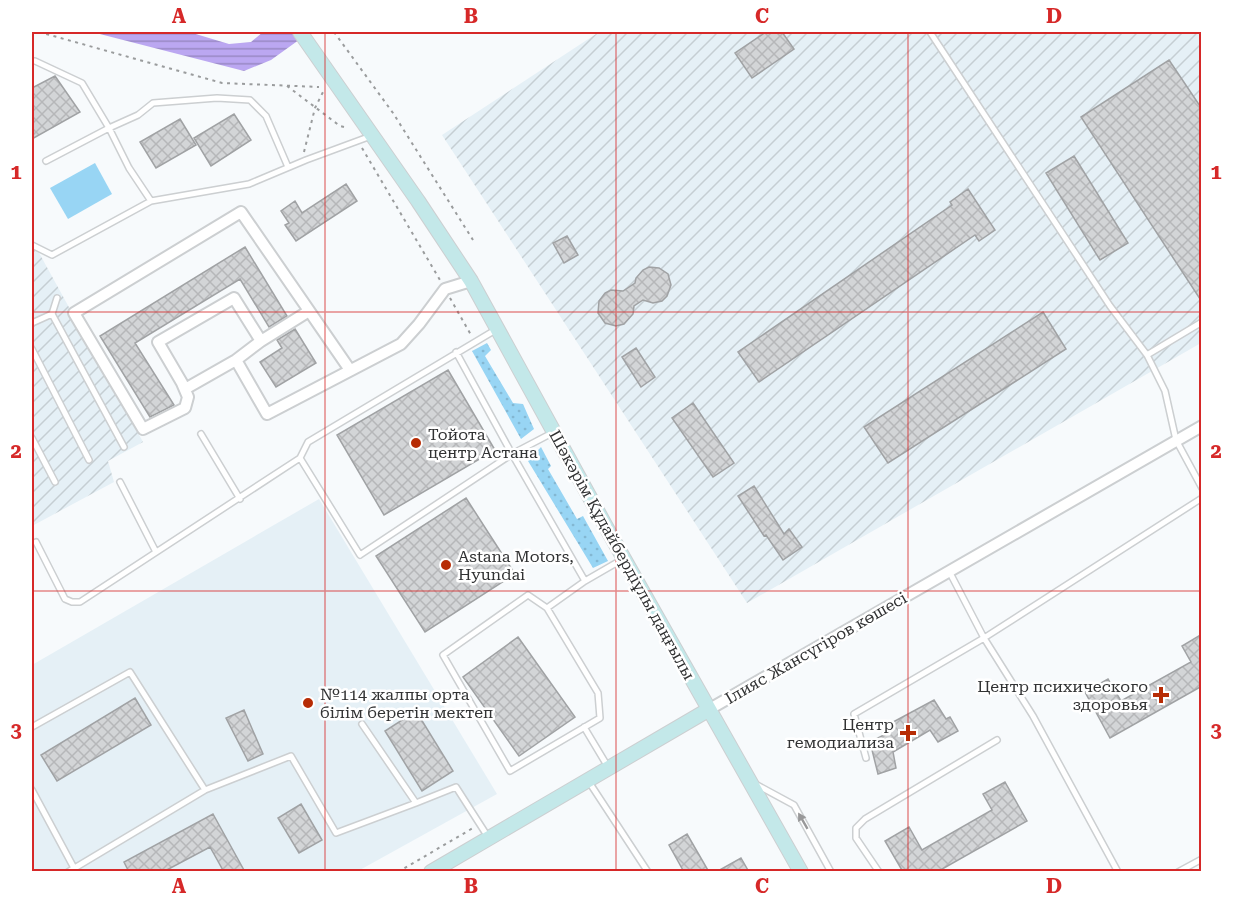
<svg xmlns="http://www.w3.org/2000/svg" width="1233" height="903" viewBox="0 0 1233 903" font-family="'Roboto Serif',serif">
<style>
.built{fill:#e5f0f6}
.industrial{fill:url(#industrial-furrows)}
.grass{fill:url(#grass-dots)}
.pitch{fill:#98d5f4}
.water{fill:url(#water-rules)}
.building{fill:url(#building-cross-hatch);stroke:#a0a2a4;stroke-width:1.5}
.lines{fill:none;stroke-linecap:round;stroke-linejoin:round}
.lane-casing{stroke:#cccfd1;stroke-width:8}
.street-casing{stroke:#cccfd1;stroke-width:14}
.secondary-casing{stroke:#cccfd1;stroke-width:16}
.path{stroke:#9a9c9d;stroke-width:2;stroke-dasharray:3 4.5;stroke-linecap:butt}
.lane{stroke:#fff;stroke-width:5}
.street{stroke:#fff;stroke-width:10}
.secondary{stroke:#c3e8e9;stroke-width:14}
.oneway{fill:#989899}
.grid{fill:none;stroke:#d62828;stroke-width:1.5;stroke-opacity:0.55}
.poi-dot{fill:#b72c05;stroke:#fff;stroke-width:2}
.labels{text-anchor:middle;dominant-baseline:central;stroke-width:5;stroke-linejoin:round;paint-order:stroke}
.poi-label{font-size:16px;fill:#313233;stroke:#fff;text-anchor:start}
.street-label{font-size:16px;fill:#313233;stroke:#fff}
.neatline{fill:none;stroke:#d62828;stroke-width:2}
.grid-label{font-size:20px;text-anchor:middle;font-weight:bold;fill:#d62828}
</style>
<defs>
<pattern id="industrial-furrows" width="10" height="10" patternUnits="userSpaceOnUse" patternTransform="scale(1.5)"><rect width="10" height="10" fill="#e5f0f6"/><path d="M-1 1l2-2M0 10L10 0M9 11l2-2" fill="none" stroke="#c5ced3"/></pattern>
<pattern id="grass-dots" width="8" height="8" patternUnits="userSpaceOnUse" patternTransform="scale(1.5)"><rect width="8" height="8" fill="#98d5f4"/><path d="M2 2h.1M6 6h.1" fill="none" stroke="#83b7d2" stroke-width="1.8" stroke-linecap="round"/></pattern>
<pattern id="water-rules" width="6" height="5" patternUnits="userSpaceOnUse" patternTransform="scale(1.5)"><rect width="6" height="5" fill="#bba7f1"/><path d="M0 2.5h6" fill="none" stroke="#9989c4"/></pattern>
<pattern id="building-cross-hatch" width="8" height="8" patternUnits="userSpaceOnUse" patternTransform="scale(1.5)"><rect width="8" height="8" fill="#d3d5d7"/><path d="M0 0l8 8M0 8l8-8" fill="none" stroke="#b6b7b9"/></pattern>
</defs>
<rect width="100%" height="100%" fill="#f7fafc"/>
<path class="built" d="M 319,499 L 497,794 L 358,871 L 32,871 L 32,665 Z"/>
<path class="industrial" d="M 599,32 L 1201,32 L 1201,343 L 747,603 L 442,135 Z
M 32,240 L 143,442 L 108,461 L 114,482 L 32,526 Z"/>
<path class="grass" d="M 487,343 L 491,350 L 485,356 L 513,403 L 523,404 L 534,429 L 521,439 L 472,351 Z
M 541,447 L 551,466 L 548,469 L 577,519 L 583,516 L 608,561 L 593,568 L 528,461 Z"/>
<path class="pitch" d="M 95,163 L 112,194 L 68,219 L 50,188 Z"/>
<path class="water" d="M 92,32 L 189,32 L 229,44 L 251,42 L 263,32 L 310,32 L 271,60 L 244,71 Z"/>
<path class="building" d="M 766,32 L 782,32 L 794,49 L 752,78 L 735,53 Z
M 1169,60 L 1202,109 L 1202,302 L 1081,117 Z
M 55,76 L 80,112 L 32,139 L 32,88 Z
M 234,114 L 251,140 L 211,166 L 194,138 Z
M 180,119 L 196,145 L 156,168 L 140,142 Z
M 1074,156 L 1128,243 L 1100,260 L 1046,173 Z
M 346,184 L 357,201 L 296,241 L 285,225 L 289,223 L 281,211 L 295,201 L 302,213 Z
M 968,189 L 995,230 L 979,241 L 975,235 L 759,382 L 738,352 L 952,205 L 950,202 Z
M 567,236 L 578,255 L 564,263 L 553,243 Z
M 245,247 L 287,316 L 269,327 L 240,279 L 135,343 L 174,405 L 150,417 L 100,336 Z
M 649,267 L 659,268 L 668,274 L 671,285 L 667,296 L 662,301 L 653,303 L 643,300 L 634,306 L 633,314 L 624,324 L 616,326 L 605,323 L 598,313 L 599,301 L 605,293 L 611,290 L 623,291 L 635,283 L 636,278 L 643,270 Z
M 1043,312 L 1066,349 L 888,463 L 864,427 Z
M 295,329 L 316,363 L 276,387 L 260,362 L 282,348 L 277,340 Z
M 636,348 L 655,377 L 641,387 L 622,357 Z
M 448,370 L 495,450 L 384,515 L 337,435 Z
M 693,403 L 734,463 L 713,477 L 672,418 Z
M 754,486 L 784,534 L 789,529 L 802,547 L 783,560 L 766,535 L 764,536 L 738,496 Z
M 466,498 L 515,574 L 425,632 L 376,556 Z
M 1202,634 L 1202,686 L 1110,738 L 1085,692 L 1108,679 L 1121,701 L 1191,662 L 1182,646 Z
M 518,637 L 575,717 L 519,756 L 463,677 Z
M 135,698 L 151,725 L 57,781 L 41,755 Z
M 934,700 L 946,719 L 950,717 L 958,731 L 938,742 L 930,730 L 893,752 L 896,768 L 878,774 L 870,742 L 884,735 L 880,729 Z
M 244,710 L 263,754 L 248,761 L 226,718 Z
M 416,711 L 453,771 L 422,791 L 385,731 Z
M 1005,782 L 1027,821 L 937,872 L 903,872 L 885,841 L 909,827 L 922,850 L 992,810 L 983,794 Z
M 301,804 L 322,840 L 299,853 L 278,818 Z
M 213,814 L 245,872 L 224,872 L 210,847 L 163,872 L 129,872 L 124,862 Z
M 687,834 L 709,872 L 684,872 L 669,845 Z
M 741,858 L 749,872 L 716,872 Z"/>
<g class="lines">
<defs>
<path id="lane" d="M 930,32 L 1110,306 L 1147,355 L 1165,391 L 1176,440 L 1202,488
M 32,61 L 35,61 L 82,83 L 109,128 L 138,115 L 153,103 L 217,98 L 250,100 L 266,116 L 288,167
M 46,161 L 109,128 L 129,168 L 151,201 L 249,184 L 306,160 L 371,136
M 32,245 L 52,255 L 151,201
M 52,314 L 124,447
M 32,323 L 52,314 L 57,298
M 497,329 L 308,442 L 300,458 L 360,555 L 512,454 L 585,581 L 547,608 L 598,693 L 600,718 L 510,771 L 443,655 L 528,595 L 547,608
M 32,349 L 89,460
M 456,352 L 512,454 L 554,432
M 1147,355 L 1202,322
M 201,434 L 240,499
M 32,438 L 55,482
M 120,482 L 156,552
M 36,542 L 65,599 L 72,602 L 80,602 L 300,458
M 585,581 L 623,559
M 362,724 L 416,803 L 456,787 L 488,837
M 32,727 L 130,672 L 205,790 L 291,756 L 336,833 L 416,803
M 584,727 L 608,767
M 866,758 L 854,714 L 984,638 L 949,571
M 589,782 L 648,872
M 757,785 L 794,805 L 831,872
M 32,790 L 74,868
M 68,872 L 205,790
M 879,872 L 856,838 L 856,828 L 865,819 L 997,740
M 1118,872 L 1033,716 L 984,638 L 1202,498
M 1178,872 L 1202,859"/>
<path id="street" d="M 261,341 L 309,311
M 236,360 L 267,414 L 401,344 L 419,324 L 445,289 L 471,281
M 185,389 L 236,360 L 261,341 L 234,298 L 158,342 L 182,383 L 188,397 L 185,408 L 143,429 L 74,313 L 241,212 L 350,370
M 708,710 L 1202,426"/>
<path id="secondary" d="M 300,32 L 418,201 L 471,281 L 610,534 L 801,872
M 431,872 L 708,710"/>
</defs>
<use href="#lane" class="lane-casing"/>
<use href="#street" class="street-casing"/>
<use href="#secondary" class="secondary-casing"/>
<path class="path" d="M 39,32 L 222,83 L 319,87
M 334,32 L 393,113 L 473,240
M 287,86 L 340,126 L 348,128
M 362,148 L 440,280
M 304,152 L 315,108 L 323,92
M 450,298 L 471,335
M 398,872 L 473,828"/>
<use href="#lane" class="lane"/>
<use href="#street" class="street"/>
<use href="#secondary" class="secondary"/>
</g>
<defs><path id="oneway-solid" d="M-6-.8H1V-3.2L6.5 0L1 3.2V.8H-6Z" transform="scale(1.5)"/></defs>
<use class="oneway" href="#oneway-solid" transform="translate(803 821) rotate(-120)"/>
<path class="grid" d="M 325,32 L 325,872M 616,32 L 616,872M 908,32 L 908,872M 32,312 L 1202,312M 32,591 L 1202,591"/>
<g class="poi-dot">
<circle cx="416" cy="443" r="6"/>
<circle cx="446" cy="565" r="6"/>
<path d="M1158 686h6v6h6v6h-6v6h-6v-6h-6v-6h6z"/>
<circle cx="308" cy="703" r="6"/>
<path d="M905 724h6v6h6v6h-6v6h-6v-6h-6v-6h6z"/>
</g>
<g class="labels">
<g class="poi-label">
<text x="428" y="434">Тойота<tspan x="428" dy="18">центр Астана</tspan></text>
<text x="458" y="556">Astana Motors,<tspan x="458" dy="18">Hyundai</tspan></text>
<text x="1148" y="686" text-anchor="end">Центр психического<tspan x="1148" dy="18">здоровья</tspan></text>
<text x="320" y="694">№114 жалпы орта<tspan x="320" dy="18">білім беретін мектеп</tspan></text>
<text x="894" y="724" text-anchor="end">Центр<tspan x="894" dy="18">гемодиализа</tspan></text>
</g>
<g class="street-label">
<text transform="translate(622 555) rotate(61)">Шәкәрім Құдайбердіұлы даңғылы</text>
<text transform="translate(816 648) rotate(-30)">Ілияс Жансүгіров көшесі</text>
</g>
</g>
<rect width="1233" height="903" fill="none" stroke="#ffffff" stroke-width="66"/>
<rect x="33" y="33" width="1167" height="837" class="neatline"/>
<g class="grid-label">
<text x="179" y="23">A</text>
<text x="471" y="23">B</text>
<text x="762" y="23">C</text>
<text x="1054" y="23">D</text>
<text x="16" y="179">1</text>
<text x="1216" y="179">1</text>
<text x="16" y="458">2</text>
<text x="1216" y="458">2</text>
<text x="16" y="737">3</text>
<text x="1216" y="737">3</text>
<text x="179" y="893">A</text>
<text x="471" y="893">B</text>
<text x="762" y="893">C</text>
<text x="1054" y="893">D</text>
</g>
</svg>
